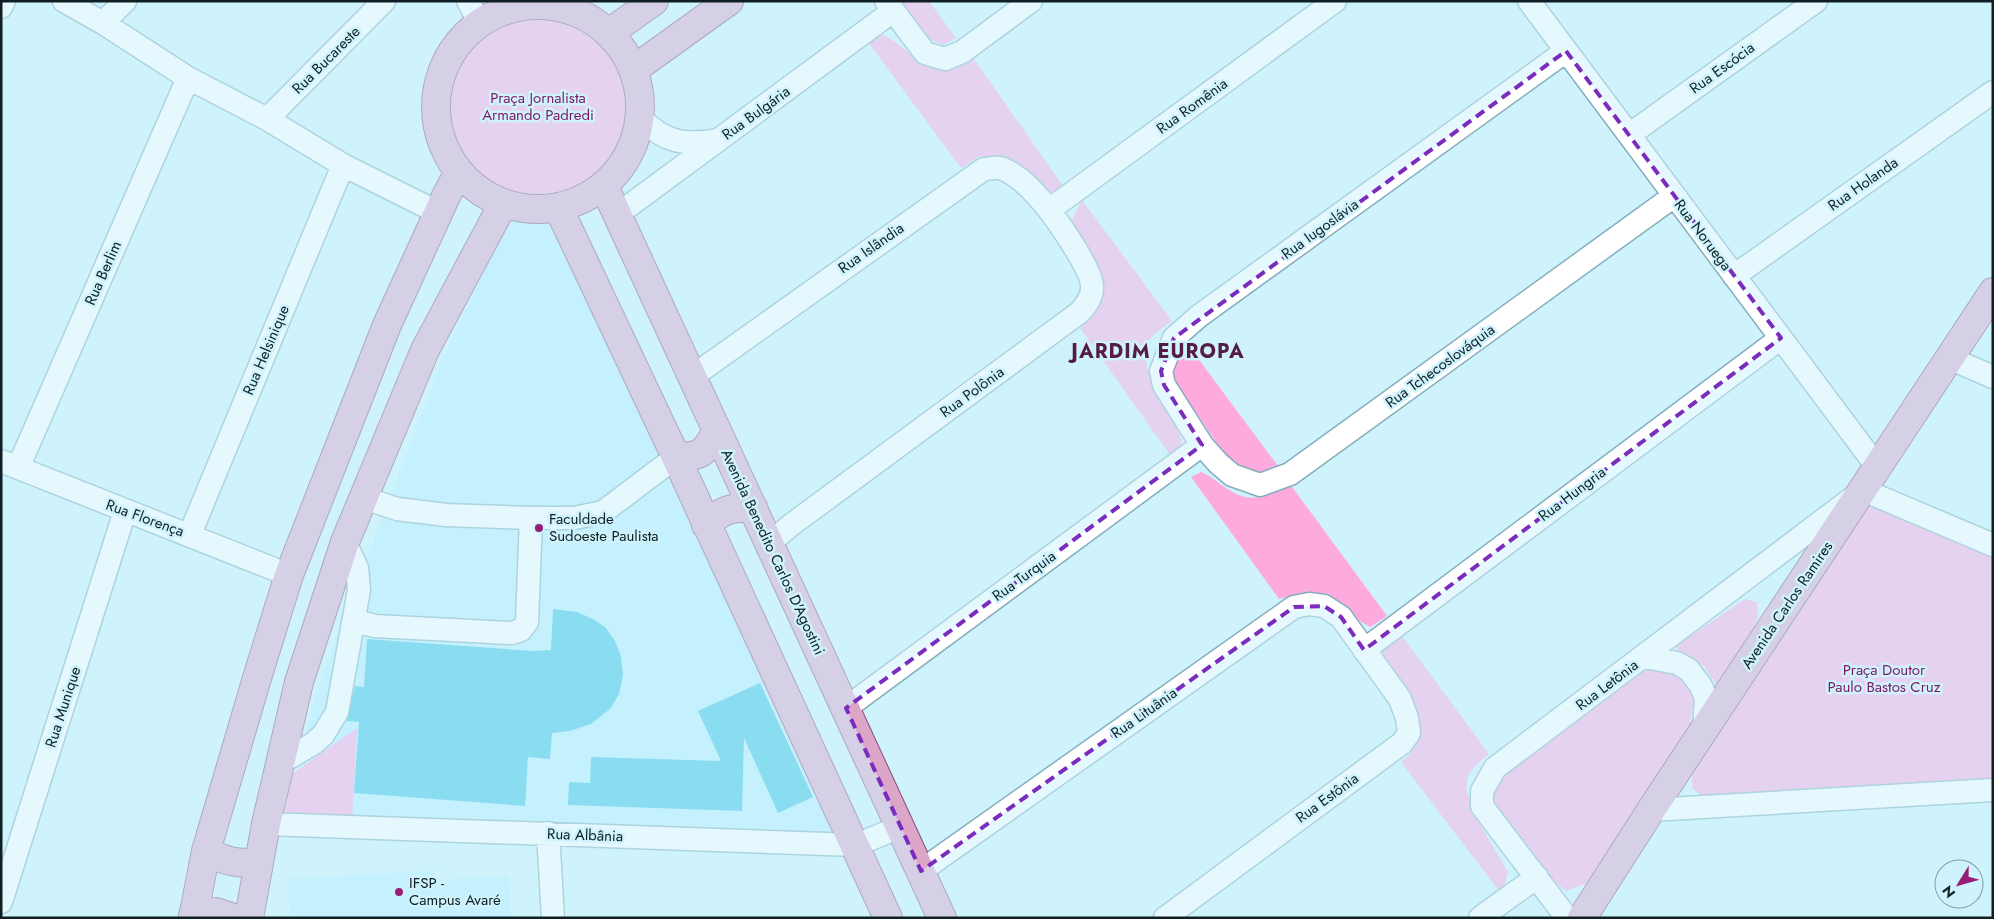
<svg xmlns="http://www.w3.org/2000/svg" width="1994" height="919" viewBox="0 0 1994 919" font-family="Jost,sans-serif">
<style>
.built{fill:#b8eefe}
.green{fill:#feaadf}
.building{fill:#36c2e3}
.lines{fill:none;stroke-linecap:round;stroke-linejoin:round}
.minor-casing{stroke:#84aebb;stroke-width:25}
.major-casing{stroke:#855078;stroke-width:30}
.minor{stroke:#fff;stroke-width:22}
.major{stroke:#dca6c9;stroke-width:28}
.marked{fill:none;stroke:#7b2cbf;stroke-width:4;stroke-dasharray:10 6;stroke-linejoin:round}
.poi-dot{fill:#971c75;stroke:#cff3fd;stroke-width:2}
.labels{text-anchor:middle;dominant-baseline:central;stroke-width:5;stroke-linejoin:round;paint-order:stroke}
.street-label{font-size:15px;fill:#0f1f24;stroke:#cff3fd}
.park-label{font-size:15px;fill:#7c1961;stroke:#cff3fd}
.poi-label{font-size:15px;fill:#0f1f24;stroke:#cff3fd;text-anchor:start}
.district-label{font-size:20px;font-weight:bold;letter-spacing:1px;fill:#561c44;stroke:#cff3fd}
</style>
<rect width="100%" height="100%" fill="#cff3fd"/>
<path class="built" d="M 511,216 L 541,222 L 555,221 L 848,841 L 289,818 L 314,698 L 443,358 Z
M 435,871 L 435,880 L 508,876 L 511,918 L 290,918 L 287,879 Z"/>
<path class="green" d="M 893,1 L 929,1 L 956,38 L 943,45 L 916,33 Z
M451 107a87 87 0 1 1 174 0a87 87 0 1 1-174 0Z
M 882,35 C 906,43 923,77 951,68 C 958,65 966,60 972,56 L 1063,186 L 1054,192 L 1044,191 L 996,159 L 980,156 L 961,168 L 868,42 Z
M 1082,200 L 1172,321 C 1163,328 1151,335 1146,345 C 1139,361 1163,403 1171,417 C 1176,427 1183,435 1181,446 L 1170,455 L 1080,328 C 1123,291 1094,260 1071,221 Z
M 1188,345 L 1281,470 L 1259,474 L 1230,463 L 1173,378 C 1172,364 1181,356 1188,345 Z
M 1201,472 C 1212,476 1220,485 1231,491 C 1253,505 1269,494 1290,484 L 1387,616 L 1370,627 L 1308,592 L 1279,599 L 1191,477 Z
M 1869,506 L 1882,509 L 1993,557 L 1993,784 L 1704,798 L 1692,788 L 1692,768 Z
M 1745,599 L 1757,602 L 1758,618 L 1719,689 L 1704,666 L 1674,647 Z
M 1400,633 L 1489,754 C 1481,761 1469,769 1467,781 C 1463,801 1498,854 1508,872 L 1504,887 L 1499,891 L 1401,762 C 1411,753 1418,746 1421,733 C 1424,716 1391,668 1382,652 L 1383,645 Z
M 1649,667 L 1663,667 L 1683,677 L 1694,699 L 1690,724 L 1587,883 L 1567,891 L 1548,878 L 1499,816 L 1492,797 L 1498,778 Z
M 357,728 L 352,824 L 284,820 L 292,774 Z"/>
<path class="building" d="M 553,609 L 577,612 L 595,620 L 606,628 L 615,641 L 621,656 L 623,675 L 619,694 L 611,708 L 591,724 L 570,731 L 552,733 L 550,759 L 528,757 L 525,806 L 354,793 L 359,722 L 347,721 L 355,686 L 364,687 L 367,639 L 533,651 L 551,650 Z
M 760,683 L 813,797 L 778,813 L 744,738 L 742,811 L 568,805 L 569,782 L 590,783 L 591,757 L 721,761 L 698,711 Z"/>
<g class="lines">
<defs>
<path id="minor" d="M 64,1 L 103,23 L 188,78 L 267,119 L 343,165 L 439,213
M 468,1 L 479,22
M 510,1 L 513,7
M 886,1 L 925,53 L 945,59 L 962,52 L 1031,1
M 1529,1 L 1878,468
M 1,7 L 4,1
M 103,23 L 125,1
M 1566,51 L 1199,316 L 1174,338 L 1161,371 L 1164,385 L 1202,445 L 1218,463 L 1232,475 L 1260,485 L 1290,474 L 1674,196
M 640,118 C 665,142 683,146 717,140
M 267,119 L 384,1
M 1629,135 L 1816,1
M 1049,210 L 1335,1
M 618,214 L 893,11
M 1734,276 L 1993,92
M 1949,358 L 1993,377
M 693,376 L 984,169 C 989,169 995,167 1000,168 C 1012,171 1029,186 1037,196 C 1051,210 1090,266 1092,285 C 1093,296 1087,304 1080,312 L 791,525 L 770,543
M 1,461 L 289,575
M 18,468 L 188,78
M 364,498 L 397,509 L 446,515 L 531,518 L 574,518 L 603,512 L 676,457
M 190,534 L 343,165
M 355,614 L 360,622 L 375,626 L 512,633 L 521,630 L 527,622 L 531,518
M 1364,650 L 1781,338
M 1645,657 L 1677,663 L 1689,670 L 1701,686 L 1706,698 L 1704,730
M 846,708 L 1202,445
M 280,763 L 314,743 L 323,735 L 337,712 L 359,590 L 357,568 L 345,542
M 1651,810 L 1993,790
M 266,824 L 856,845 L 900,827
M 548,833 L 553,918
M 921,871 L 1294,607 L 1309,604 L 1324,606 L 1341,617 L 1400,699 L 1407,718 L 1409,733 L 1402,743 L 1165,918
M 1,902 L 125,511
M 1480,918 L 1537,877
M 1567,918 L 1482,806 L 1482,791 L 1495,768 L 1863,490 L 1993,545"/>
<path id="major" d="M436 107a102 102 0 1 1 204 0a102 102 0 1 1-204 0Z
M 609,33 L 654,1
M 633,70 L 729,1
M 604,186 L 942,918
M 558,207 L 676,457 L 888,918
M 676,457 C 701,457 705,453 716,432
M 706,525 C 723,509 730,508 753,507
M 206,851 C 227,862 236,864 259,862
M 193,915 L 216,912 L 233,918
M 193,918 L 206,851 L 257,678 L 289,575 L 387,325 L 446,196 L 459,172
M 249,918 L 266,824 L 299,682 L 345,542 L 425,350 L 503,204
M 1582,918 L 1651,810 L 1993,292"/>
</defs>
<use href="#minor" class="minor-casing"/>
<use href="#major" class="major-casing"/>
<use href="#minor" class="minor"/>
<use href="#major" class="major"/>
</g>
<path d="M0 0H1994V919H0ZM 1566,51 L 1781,338 L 1364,650 L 1341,617 L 1324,606 L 1294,607 L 921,871 L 846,708 L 1202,445 L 1164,385 L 1161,371 L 1174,338 Z" fill="#cff3fd" fill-opacity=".55" fill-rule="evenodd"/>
<path class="marked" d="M 1566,51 L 1781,338 L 1364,650 L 1341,617 L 1324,606 L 1294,607 L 921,871 L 846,708 L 1202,445 L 1164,385 L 1161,371 L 1174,338 Z"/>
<g class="poi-dot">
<circle cx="539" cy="528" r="5"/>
<circle cx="399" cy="892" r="5"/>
</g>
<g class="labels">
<g class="street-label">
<text transform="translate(326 60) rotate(-45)">Rua Bucareste</text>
<text transform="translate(1722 68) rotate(-36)">Rua Escócia</text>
<text transform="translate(1192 106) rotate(-36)">Rua Romênia</text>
<text transform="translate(756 113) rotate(-36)">Rua Bulgária</text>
<text transform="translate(1863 184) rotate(-35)">Rua Holanda</text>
<text transform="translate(1320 229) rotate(-36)">Rua Iugoslávia</text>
<text transform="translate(1703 235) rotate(53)">Rua Noruega</text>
<text transform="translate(871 248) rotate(-35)">Rua Islândia</text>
<text transform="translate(103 273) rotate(-66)">Rua Berlim</text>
<text transform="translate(266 350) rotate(-67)">Rua Helsinique</text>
<text transform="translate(1440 366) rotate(-36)">Rua Tchecoslováquia</text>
<text transform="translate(972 392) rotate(-36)">Rua Polônia</text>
<text transform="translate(1572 494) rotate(-37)">Rua Hungria</text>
<text transform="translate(145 518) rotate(20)">Rua Florença</text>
<text transform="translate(773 552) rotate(65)">Avenida Benedito Carlos D'Agostini</text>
<text transform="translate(1024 576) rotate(-36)">Rua Turquia</text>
<text transform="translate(1787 605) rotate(-56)">Avenida Carlos Ramires</text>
<text transform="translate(1607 685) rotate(-37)">Rua Letônia</text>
<text transform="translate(63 707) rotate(-72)">Rua Munique</text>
<text transform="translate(1144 713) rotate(-35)">Rua Lituânia</text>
<text transform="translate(1327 798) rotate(-36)">Rua Estônia</text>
<text transform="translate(585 835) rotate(2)">Rua Albânia</text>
</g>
<g class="park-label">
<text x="538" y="98">Praça Jornalista<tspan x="538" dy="17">Armando Padredi</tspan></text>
<text x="1884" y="670">Praça Doutor<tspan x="1884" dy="17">Paulo Bastos Cruz</tspan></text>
</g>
<g class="poi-label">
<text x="549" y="519">Faculdade<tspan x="549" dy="17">Sudoeste Paulista</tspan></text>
<text x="409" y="883">IFSP -<tspan x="409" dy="17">Campus Avaré</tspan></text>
</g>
<g class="district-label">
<text x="1158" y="351">JARDIM EUROPA</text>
</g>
</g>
<rect width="1994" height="919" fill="none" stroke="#0f1f24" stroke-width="5"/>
<g transform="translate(1959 884) rotate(233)"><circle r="24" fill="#cff3fd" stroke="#829ea6"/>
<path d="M0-4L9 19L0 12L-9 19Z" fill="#971c75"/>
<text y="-8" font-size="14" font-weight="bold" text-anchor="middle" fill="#0f1f24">N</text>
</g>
</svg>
